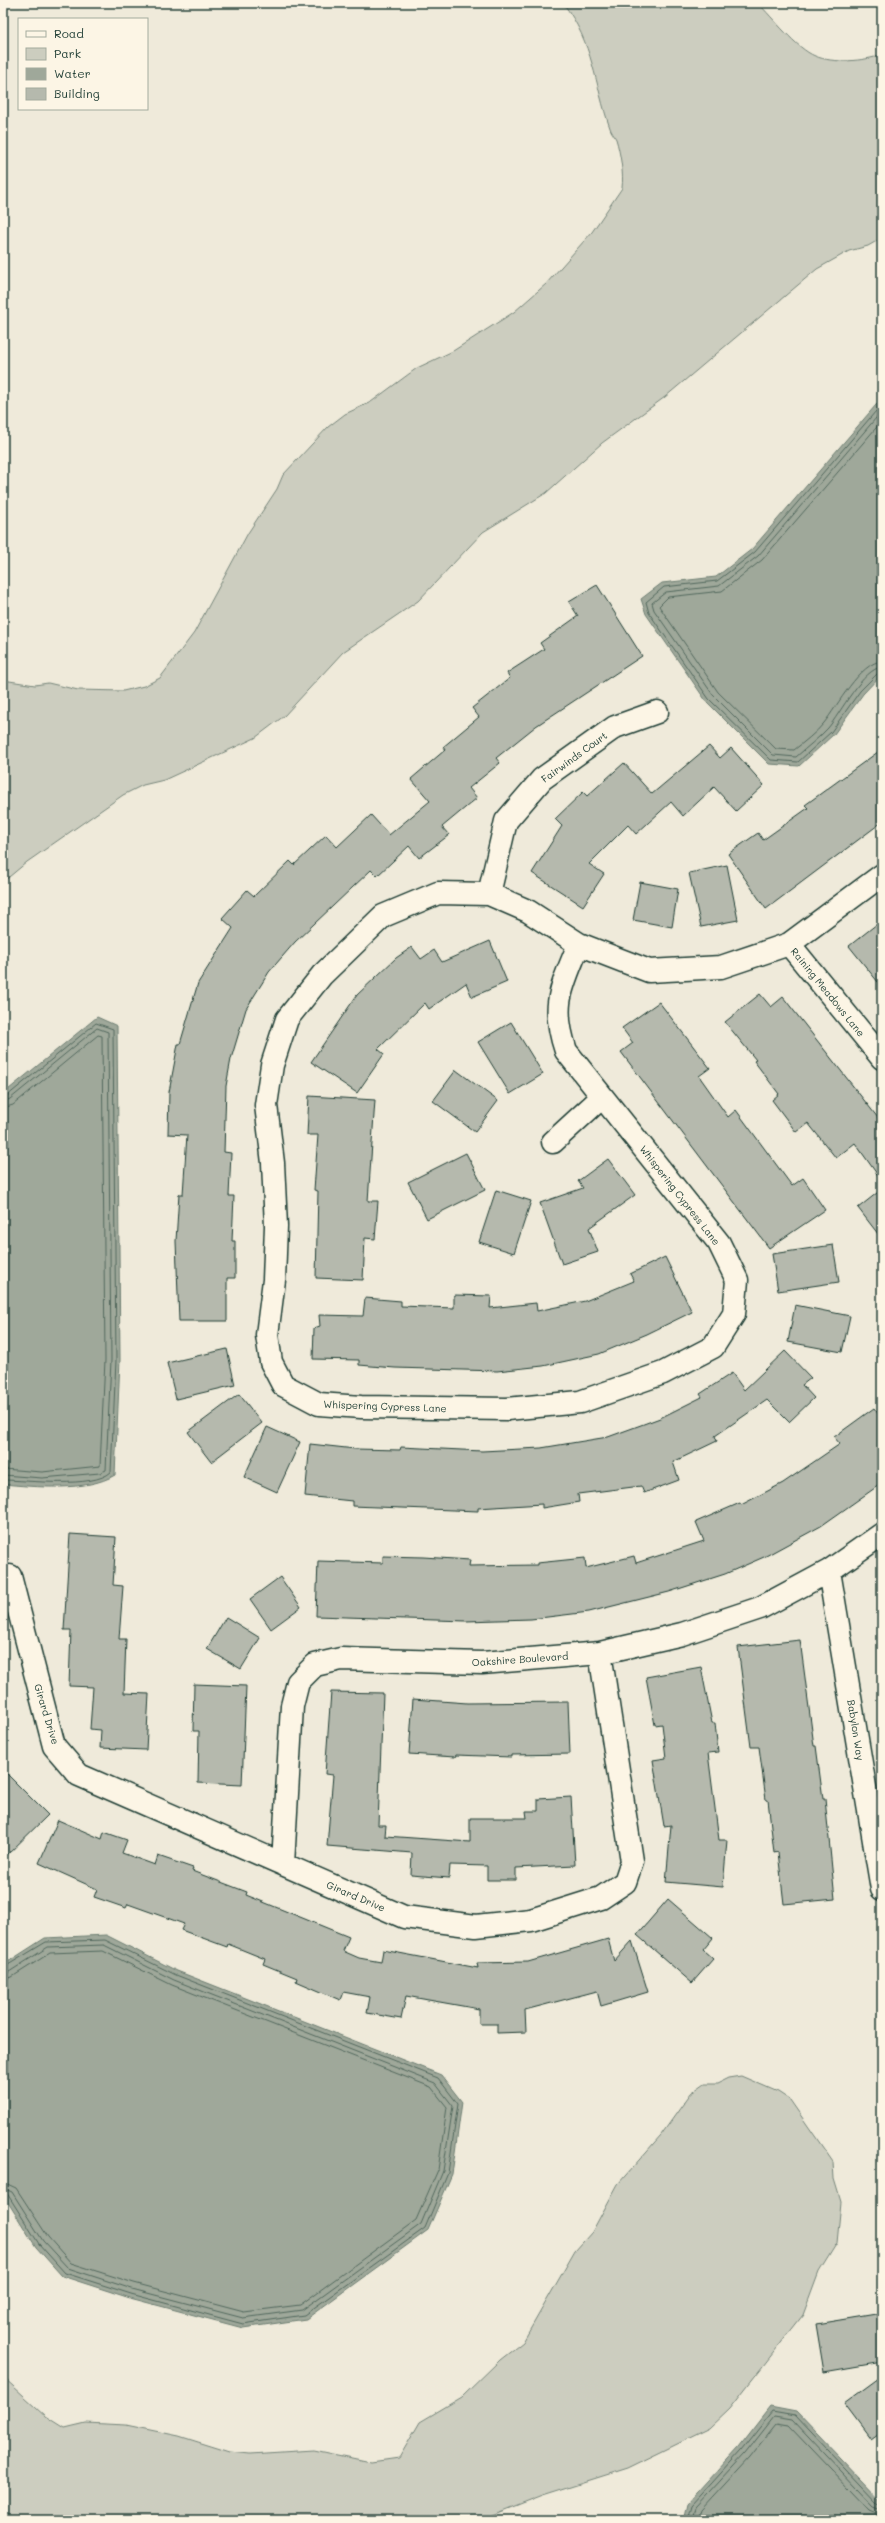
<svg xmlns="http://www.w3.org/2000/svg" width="885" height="2523" viewBox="0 0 885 2523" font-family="Mali,sans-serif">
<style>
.green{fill:#cccdbf;stroke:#76857a}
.water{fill:#9fa89a;stroke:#6c7d71}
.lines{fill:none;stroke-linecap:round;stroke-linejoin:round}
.shore{stroke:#52685d;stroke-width:1}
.building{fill:#b5b9ad;stroke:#1f3d34}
.minor-casing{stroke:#1f3d34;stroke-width:25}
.minor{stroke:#fcf5e5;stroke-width:22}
.labels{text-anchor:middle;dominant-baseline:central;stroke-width:3;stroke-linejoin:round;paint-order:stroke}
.street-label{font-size:10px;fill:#1f3d34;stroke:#fcf5e5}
</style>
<rect width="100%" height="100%" fill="#efeada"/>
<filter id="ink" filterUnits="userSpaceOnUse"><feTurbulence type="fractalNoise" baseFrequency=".025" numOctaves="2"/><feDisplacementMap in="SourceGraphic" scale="8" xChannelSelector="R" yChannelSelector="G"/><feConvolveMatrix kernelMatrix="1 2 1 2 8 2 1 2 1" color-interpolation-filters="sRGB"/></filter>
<g filter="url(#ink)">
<path class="green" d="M 563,3 L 758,3 C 772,17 797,49 815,56 C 834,64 863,61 882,55 L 882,238 L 868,246 L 849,251 L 817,269 L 665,397 L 602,443 L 546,493 L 483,532 L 418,601 L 343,652 L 284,716 L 255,738 L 164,780 L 143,785 L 123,795 L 27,862 L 3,882 L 3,680 L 35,685 L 48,683 L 78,690 L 123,691 L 144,686 L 160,678 L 194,633 L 248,533 L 277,489 L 283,475 L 328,427 L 345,414 L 371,402 L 417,368 L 453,351 L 514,312 L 546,284 L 592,232 L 622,188 C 624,174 620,152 616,139 C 614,135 611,132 610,128 C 594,83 594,44 563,3 Z
M 741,2076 L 778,2092 L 790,2100 L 833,2162 L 834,2179 L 841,2202 L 837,2243 L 819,2272 L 803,2315 L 730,2408 L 708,2429 L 628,2468 L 543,2495 L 479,2520 L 3,2520 L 3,2377 L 46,2416 L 65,2428 L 86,2423 L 126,2425 L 179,2436 L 230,2452 L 250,2454 L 313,2450 L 371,2462 L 399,2458 L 420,2422 L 462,2397 L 500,2360 L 523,2342 L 575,2251 L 592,2232 L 618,2184 L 661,2135 L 691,2093 L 705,2083 L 718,2083 L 728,2078 Z"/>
<path class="water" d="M 882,398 L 882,674 L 863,694 L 834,734 L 799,766 L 769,764 L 706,701 L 646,614 L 641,599 L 662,583 L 716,577 L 752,549 Z
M 97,1017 L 117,1026 L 120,1360 L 115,1475 C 87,1492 35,1487 3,1484 L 3,1094 Z
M 106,1935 L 177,1971 L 441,2075 L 462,2102 L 452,2174 L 428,2230 L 306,2319 L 243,2328 L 130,2298 L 62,2276 L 36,2247 L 4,2196 L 3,1965 L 45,1938 Z
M 770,2407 L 796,2412 L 882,2502 L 882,2520 L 684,2520 L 688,2503 L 738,2448 Z"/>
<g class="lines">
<path class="shore" d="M 882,404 L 755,552 L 717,581 L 664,587 L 646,602 L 649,613 L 709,699 L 771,760 L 798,762 L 831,732 L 860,691 L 878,673 L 882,672
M 882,411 L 758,556 L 719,586 L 666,592 L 652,603 L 654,610 L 713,695 L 773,755 L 796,757 C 807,747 819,738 828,728 C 840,714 863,668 882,667
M 882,421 L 762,560 L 722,591 L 668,597 L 659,606 L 718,692 L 776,749 L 794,750 C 804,742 816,733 824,723 C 837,707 860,662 882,661
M 3,1097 L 7,1096 L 96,1023 L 113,1029 L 116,1360 L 111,1472 C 93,1489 27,1480 3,1480
M 3,1102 L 10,1099 L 97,1028 L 108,1032 L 111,1360 L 106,1470 L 100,1473 L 42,1478 L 3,1475
M 3,1108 L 13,1105 L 98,1035 L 102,1036 L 105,1360 L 100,1466 L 42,1472 L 3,1469
M 3,1968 L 46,1942 L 105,1940 L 176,1975 L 438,2078 L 458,2104 L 448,2173 L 425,2228 L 304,2315 L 243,2324 L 131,2294 L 65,2273 L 39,2244 L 8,2195 L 3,2193
M 3,1973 L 9,1972 L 48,1947 L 104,1945 L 174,1980 L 435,2083 L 453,2106 L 443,2171 L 421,2224 L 302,2310 L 243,2318 L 132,2289 L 68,2268 L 43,2241 L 12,2192 L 3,2188
M 3,1979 L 12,1977 L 50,1953 L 103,1951 L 172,1985 L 431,2087 L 447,2107 L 438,2170 L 416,2220 L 300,2305 L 244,2312 L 134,2283 L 71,2263 L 48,2237 L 16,2188 L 3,2182
M 688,2520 L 692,2505 L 741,2451 L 772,2412 L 795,2416 L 877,2503 L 882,2505
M 693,2520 L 696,2507 L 745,2454 L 774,2417 L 792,2420 L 874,2507 L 882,2510
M 699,2520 L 702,2510 L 750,2458 L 777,2424 L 789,2426 L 870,2511 L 882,2516"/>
</g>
<path class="building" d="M 597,585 L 642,656 L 536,726 L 496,758 L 500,763 L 469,788 L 477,798 L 442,827 L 449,835 L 419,858 L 409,846 L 377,876 L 371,870 L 295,942 L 269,972 L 246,1009 L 231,1059 L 226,1086 L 224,1152 L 231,1153 L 229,1196 L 234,1196 L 232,1241 L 235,1241 L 235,1278 L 227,1278 L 227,1321 L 179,1321 L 176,1241 L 179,1194 L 183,1194 L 187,1135 L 168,1134 L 169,1092 L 178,1044 L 180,1044 L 198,983 L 233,928 L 222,918 L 247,890 L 254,896 L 290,861 L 294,865 L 326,835 L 337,847 L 371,815 L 389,835 L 430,801 L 411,779 L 445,750 L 443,747 L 479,717 L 472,708 L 510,678 L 507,673 L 544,649 L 540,643 L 578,616 L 569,602 Z
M 709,746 L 720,758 L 731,748 L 764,785 L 736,811 L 714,787 L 683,816 L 671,802 L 636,834 L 628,825 L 589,864 L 604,874 L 583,906 L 532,873 L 562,826 L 555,819 L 583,792 L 587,796 L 624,763 L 652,794 Z
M 882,749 L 882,822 L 766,909 L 728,854 L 758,833 L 763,840 L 808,808 L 805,805 Z
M 727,865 L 738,920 L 701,927 L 689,873 Z
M 640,882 L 678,889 L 672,927 L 633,920 Z
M 882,920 L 882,987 L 849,946 Z
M 490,941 L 507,982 L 472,997 L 466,983 L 429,1009 L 425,1003 L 378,1049 L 384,1054 L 357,1093 L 311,1062 L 357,995 L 396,958 L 412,947 L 421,959 L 434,950 L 442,962 Z
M 760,994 L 771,1007 L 783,997 L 882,1123 L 882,1181 L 855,1143 L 836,1158 L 808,1123 L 796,1132 L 772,1100 L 779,1094 L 754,1061 L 756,1060 L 725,1022 Z
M 659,1002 L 710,1068 L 699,1076 L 728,1117 L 736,1110 L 792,1186 L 803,1178 L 825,1210 L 769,1248 L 621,1052 L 633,1043 L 622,1028 Z
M 511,1022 L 543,1074 L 510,1094 L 478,1042 Z
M 456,1070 L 498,1101 L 475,1132 L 433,1101 Z
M 309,1096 L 375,1100 L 368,1201 L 378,1201 L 375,1239 L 365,1238 L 363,1280 L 316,1278 L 318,1191 L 314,1190 L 318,1135 L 307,1135 Z
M 466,1153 L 485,1190 L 427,1219 L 408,1182 Z
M 608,1159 L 635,1195 L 589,1228 L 598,1252 L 562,1264 L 540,1203 L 583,1188 L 578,1181 Z
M 882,1189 L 882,1239 L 858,1208 Z
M 496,1190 L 531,1201 L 514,1253 L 479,1242 Z
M 833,1245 L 839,1282 L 778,1291 L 772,1254 Z
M 665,1257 L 692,1312 L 647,1334 L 599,1354 L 543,1366 L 497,1371 L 395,1368 L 359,1365 L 359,1360 L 313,1359 L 314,1328 L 320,1326 L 319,1315 L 363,1316 L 365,1298 L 401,1301 L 401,1306 L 454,1308 L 454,1295 L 491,1296 L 490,1308 L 536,1303 L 537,1311 L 585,1301 L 634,1281 L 630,1274 Z
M 795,1305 L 850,1316 L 842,1352 L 788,1342 Z
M 227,1349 L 235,1385 L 176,1399 L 167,1363 Z
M 785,1351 L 811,1378 L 802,1385 L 814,1398 L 789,1422 L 767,1400 L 715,1436 L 717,1441 L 673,1462 L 679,1480 L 644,1493 L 641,1486 L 578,1494 L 579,1502 L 542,1508 L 542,1504 L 478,1508 L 478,1511 L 352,1506 L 352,1501 L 305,1496 L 310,1444 L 355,1449 L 400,1450 L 401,1447 L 482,1451 L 541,1448 L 608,1437 L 660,1418 L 702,1397 L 700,1394 L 732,1373 L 744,1390 Z
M 239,1394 L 262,1423 L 211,1462 L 188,1432 Z
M 874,1408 L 882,1419 L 882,1483 L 821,1526 L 764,1557 L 725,1574 L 669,1592 L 589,1612 L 531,1619 L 466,1621 L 316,1616 L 318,1561 L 383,1563 L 383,1556 L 423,1557 L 470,1560 L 469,1566 L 537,1565 L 537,1563 L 585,1558 L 586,1568 L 634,1556 L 636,1563 L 704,1541 L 696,1522 L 740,1503 L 741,1505 L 783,1483 L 840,1444 L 834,1437 Z
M 267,1427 L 300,1442 L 277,1492 L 244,1477 Z
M 70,1534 L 116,1537 L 113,1585 L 123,1586 L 119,1639 L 126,1639 L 124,1693 L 149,1694 L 146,1750 L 100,1748 L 101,1730 L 90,1729 L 93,1687 L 69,1686 L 71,1630 L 64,1630 Z
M 280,1577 L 301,1607 L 271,1629 L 250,1599 Z
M 226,1617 L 260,1638 L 241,1669 L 207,1649 Z
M 800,1640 L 814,1746 L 816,1746 L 823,1799 L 825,1799 L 835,1899 L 784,1904 L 778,1852 L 774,1853 L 768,1800 L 766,1800 L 759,1747 L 751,1747 L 738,1647 Z
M 701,1667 L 712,1723 L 715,1723 L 718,1752 L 708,1753 L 719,1840 L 727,1840 L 723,1887 L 666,1882 L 671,1825 L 664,1826 L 653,1760 L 666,1758 L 662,1724 L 655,1725 L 646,1677 Z
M 194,1684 L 246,1686 L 242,1785 L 198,1783 L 199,1731 L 193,1731 Z
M 331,1692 L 383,1693 L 378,1825 L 386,1825 L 385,1836 L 470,1842 L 470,1818 L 527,1818 L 526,1811 L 538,1811 L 538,1799 L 571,1797 L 575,1865 L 516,1868 L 516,1880 L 487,1880 L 487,1866 L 450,1865 L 449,1878 L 411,1875 L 412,1853 L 327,1846 L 333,1775 L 325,1774 Z
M 413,1699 L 467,1703 L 568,1702 L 570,1754 L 511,1755 L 511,1757 L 456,1755 L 455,1757 L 409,1754 Z
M 3,1770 L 48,1815 L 3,1859 Z
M 58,1820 L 102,1839 L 104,1832 L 127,1840 L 122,1853 L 155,1865 L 158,1856 L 193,1868 L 192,1871 L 247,1892 L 246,1895 L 349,1937 L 343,1951 L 359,1958 L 381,1962 L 383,1950 L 478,1968 L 477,1963 L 528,1962 L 608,1939 L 614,1961 L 632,1941 L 648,1992 L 601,2006 L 597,1991 L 525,2010 L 526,2032 L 497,2033 L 497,2024 L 479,2024 L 479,2009 L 406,1996 L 401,2019 L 367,2013 L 370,1997 L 343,1992 L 340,2000 L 296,1981 L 297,1978 L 263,1964 L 265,1959 L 228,1944 L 227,1947 L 181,1930 L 184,1924 L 128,1904 L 126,1908 L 94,1897 L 97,1889 L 39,1863 Z
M 668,1899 L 713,1938 L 703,1950 L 713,1959 L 692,1983 L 637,1935 Z
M 882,2313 L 882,2362 L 824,2372 L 816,2324 Z
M 882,2375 L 882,2431 L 871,2439 L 844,2403 Z"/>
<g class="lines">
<defs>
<path id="minor" d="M 489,894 L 506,821 L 542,779 L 615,727 L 657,712
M 579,944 C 562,987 550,1004 566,1051 L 719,1243 L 737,1280 L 734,1314 L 713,1347 L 663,1373 L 580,1402 L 507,1409 L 361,1407 L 319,1404 L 283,1385 L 271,1362 L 267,1335 L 274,1280 L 276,1226 L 273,1163 L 266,1105 L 272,1065 L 287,1019 L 322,975 L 383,916 L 438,893 L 489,894 L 528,911 L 579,944 L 649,971 L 721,967 L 789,944 L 882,875
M 789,944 L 882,1058
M 553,1142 L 602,1097
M 829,1571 L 882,1889
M 10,1576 L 54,1746 L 79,1775 L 404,1917 L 476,1926 L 531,1920 L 601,1898 L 625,1882 L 632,1861 L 600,1653
M 283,1864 L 292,1706 L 298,1682 L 315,1665 L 341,1659 L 482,1663 L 600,1653 L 682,1634 L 760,1608 L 829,1571 L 882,1534"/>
</defs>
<use href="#minor" class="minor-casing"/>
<use href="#minor" class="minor"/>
</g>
</g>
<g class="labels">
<g class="street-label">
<text transform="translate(574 757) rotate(-36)">Fairwinds Court</text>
<text transform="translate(828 992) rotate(51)">Raining Meadows Lane</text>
<text transform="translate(680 1195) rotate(52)">Whispering Cypress Lane</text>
<text transform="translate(385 1406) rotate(2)">Whispering Cypress Lane</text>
<text transform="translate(520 1659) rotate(-4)">Oakshire Boulevard</text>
<text transform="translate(47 1714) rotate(73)">Girard Drive</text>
<text transform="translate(856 1730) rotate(81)">Babylon Way</text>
<text transform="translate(356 1896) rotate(23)">Girard Drive</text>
</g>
</g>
<rect width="885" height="2523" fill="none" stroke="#fcf5e5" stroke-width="16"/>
<rect x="8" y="8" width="869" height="2507" fill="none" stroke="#1f3d34" stroke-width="1.5" filter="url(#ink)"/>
<rect x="18" y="18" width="130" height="92" fill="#fcf5e5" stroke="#a4ab9e"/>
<rect x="26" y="31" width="20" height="6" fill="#fcf5e5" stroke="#a4ab9e"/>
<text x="54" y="38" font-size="12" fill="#1f3d34">Road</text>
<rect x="26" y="48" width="20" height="12" fill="#cccdbf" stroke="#a4ab9e"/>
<text x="54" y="58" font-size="12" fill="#1f3d34">Park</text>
<rect x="26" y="68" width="20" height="12" fill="#9fa89a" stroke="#a4ab9e"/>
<text x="54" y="78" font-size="12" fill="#1f3d34">Water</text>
<rect x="26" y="88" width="20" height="12" fill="#b5b9ad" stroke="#a4ab9e"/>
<text x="54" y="98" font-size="12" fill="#1f3d34">Building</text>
</svg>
